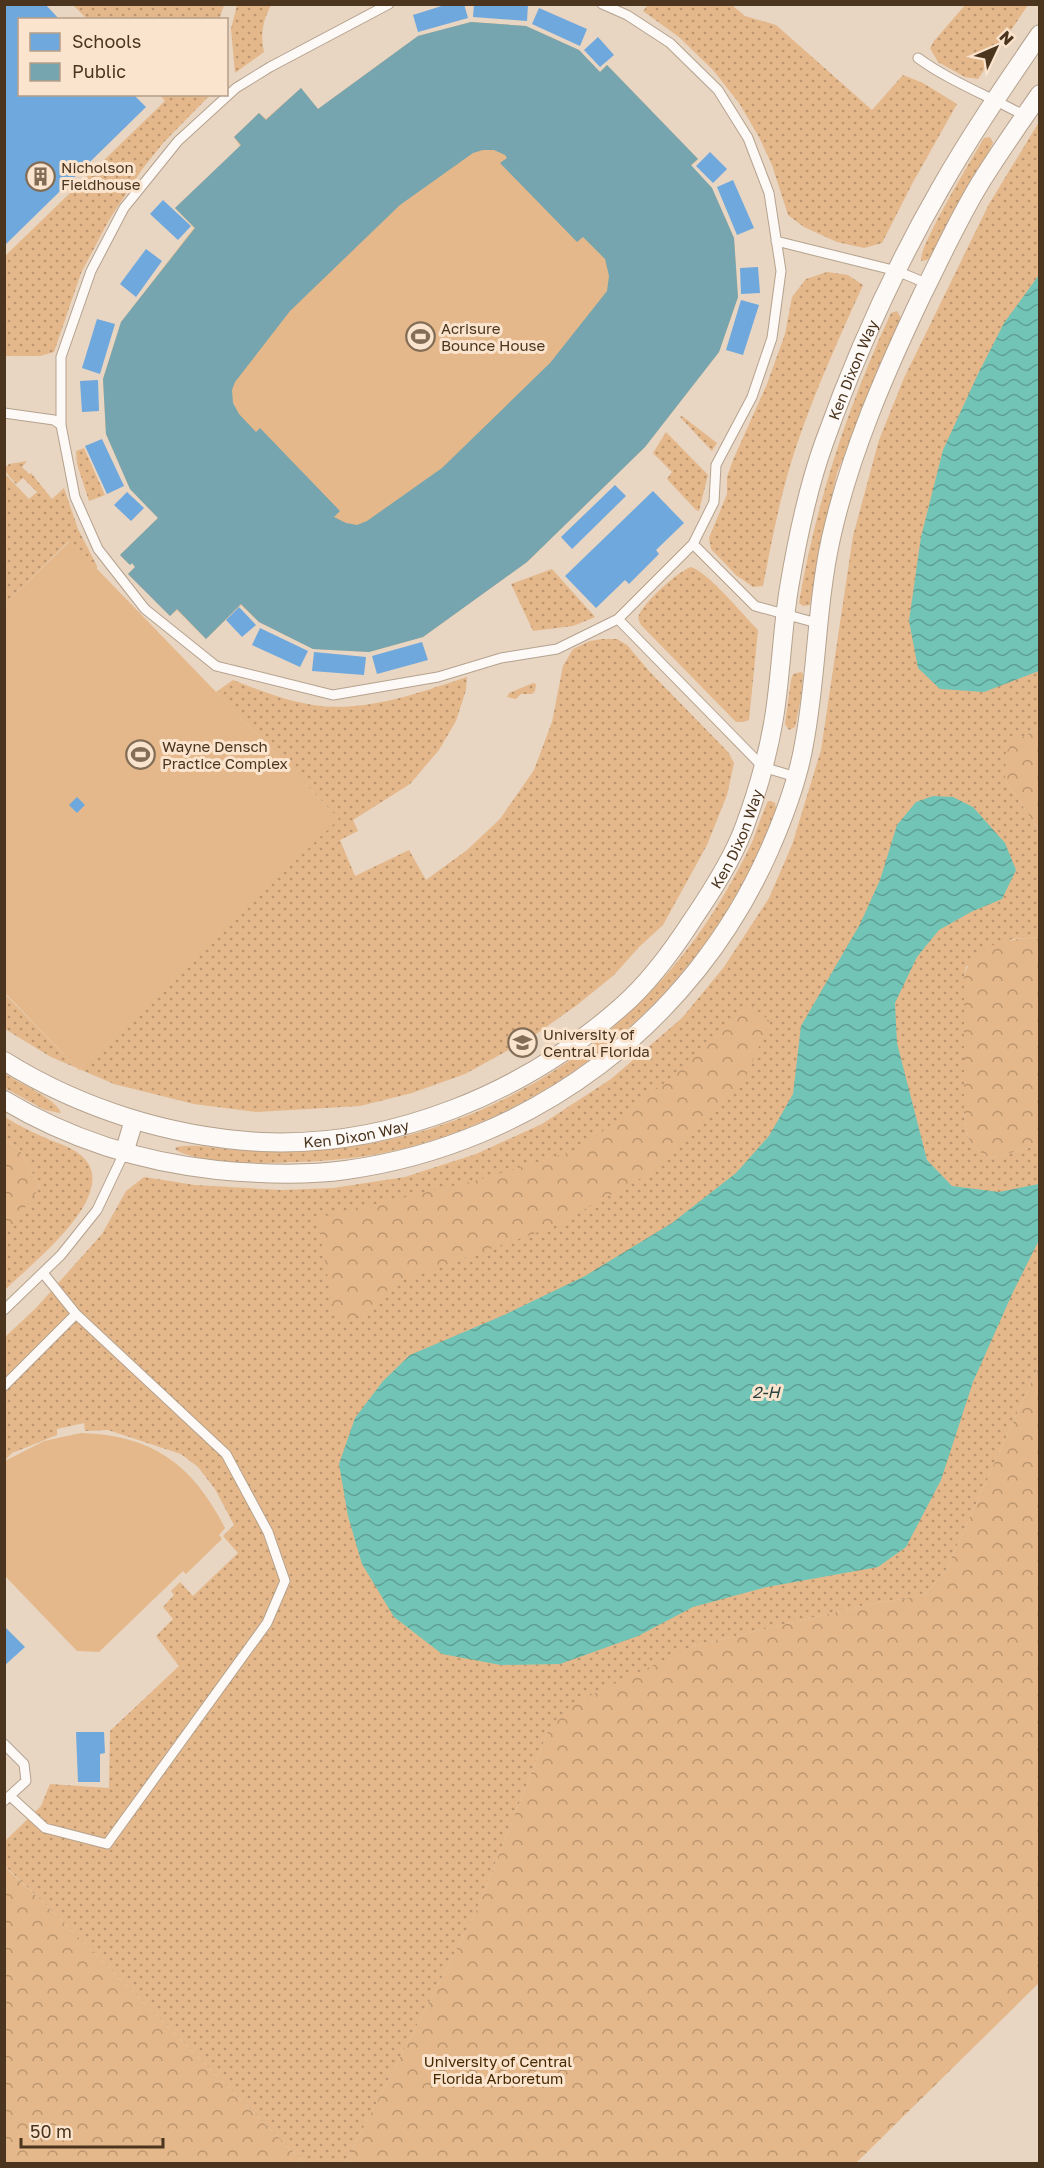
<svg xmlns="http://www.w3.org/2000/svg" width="1044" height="2168" viewBox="0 0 1044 2168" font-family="'Golos Text',sans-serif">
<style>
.grass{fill:url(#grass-dots)}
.forest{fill:url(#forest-crowns)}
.garden{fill:#e4b88a}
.water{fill:url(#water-waves)}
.schools{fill:#6fa8dc}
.public{fill:#76a5af;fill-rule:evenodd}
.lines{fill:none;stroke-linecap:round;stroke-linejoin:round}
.service-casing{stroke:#b5a28e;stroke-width:11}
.minor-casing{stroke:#b5a28e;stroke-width:20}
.service{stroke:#fcf9f6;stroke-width:9}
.minor{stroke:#fcf9f6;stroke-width:18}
.labels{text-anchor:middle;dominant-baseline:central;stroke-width:6;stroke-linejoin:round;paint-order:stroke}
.poi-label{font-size:15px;fill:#4c351e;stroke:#fbe4ce;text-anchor:start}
.street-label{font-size:15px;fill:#4c351e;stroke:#fbe4ce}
.park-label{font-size:15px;fill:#462801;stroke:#fbe4ce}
.water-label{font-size:16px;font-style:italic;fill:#28433f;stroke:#fbe4ce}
</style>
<defs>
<pattern id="grass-dots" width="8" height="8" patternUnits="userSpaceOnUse" patternTransform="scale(1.5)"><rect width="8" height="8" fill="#e4b88a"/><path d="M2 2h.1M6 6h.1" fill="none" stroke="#bb9670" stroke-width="1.8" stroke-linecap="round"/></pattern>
<pattern id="forest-crowns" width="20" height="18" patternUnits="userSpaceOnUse" patternTransform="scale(1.5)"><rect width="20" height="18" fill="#e4b88a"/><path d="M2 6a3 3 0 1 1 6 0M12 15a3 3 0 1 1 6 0" fill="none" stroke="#bb9670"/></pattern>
<pattern id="water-waves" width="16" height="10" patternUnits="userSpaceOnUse" patternTransform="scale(1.5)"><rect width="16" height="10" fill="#72c4b7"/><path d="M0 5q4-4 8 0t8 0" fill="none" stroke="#60a094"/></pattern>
</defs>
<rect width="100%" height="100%" fill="#e8d5c2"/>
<path class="grass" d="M 966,4 L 1028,5 L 978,79 L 965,77 L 938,62 L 930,48 L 934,41 Z
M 73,5 L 224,5 L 219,20 L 87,19 Z
M 237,5 L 271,5 C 263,20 260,35 264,52 L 235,73 L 231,29 Z
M 648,5 L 732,5 L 745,16 L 776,25 L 872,110 L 903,75 L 923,83 L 957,104 L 912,184 L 882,243 L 864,248 L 837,242 L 804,227 L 788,215 L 772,165 L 759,137 L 739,103 L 713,70 L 679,37 L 643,11 Z
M 160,95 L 210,95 L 164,142 L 143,168 L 109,220 L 81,273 L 54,352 L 40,356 L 5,356 L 5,256 L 165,101 Z
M 1039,122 L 1039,728 L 1015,741 L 1005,780 L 1039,830 L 1039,937 L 1012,939 L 966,967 L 964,977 L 964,1114 C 968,1139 967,1146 991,1158 L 1039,1145 L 1039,1365 L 945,1572 L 926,1593 L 908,1598 L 870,1604 L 693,1646 L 549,1729 L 475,1914 L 345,2163 L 304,2163 L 46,1905 L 5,1866 L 5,1841 L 41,1806 L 50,1784 L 109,1788 L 110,1731 L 179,1666 L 156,1636 L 173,1619 L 163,1607 L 174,1595 L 171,1591 L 180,1582 L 193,1596 L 238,1553 L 223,1536 L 234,1525 L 215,1489 L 198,1467 L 181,1454 L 108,1430 L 85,1431 L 84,1423 L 57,1429 L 57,1435 L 12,1453 L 5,1460 L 5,1337 L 36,1308 L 102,1234 L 126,1191 L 144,1177 L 195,1185 L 281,1190 L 333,1188 L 405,1177 L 476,1154 L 542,1124 L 611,1079 L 682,1018 L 724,967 L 769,898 L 792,845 L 821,750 L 853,536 L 879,440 L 904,378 L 989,204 Z
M 990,137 L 993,143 L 931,256 L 927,260 L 921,261 C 919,246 973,157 984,138 Z
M 827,272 L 848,275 L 863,285 C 839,338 815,391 796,447 C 781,492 772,539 763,586 L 753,587 L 736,575 L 711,549 L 709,538 L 727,494 L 727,477 L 733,460 L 767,384 L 785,334 L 792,297 L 806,279 Z
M 897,311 L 901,318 L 837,473 L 820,548 L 810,605 L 803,606 L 799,603 C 816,502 848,406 891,313 Z
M 682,416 L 717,443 L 712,451 L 680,417 Z
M 666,432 L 708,475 L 699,511 L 696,510 L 667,479 L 672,472 L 653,453 Z
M 84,448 L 105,495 L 89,501 L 77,464 L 76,451 Z
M 27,461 L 22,467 L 29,474 L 31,473 L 52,499 L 64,488 L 78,529 L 97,566 L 97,569 L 69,541 L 5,604 L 5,474 L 29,499 L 37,492 L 23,478 L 16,484 L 5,471 L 5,468 L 9,464 Z
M 691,567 C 708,572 744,616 758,630 L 749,720 L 743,722 L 736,722 L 642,626 C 639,622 637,618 640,613 C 646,601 678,571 691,567 Z
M 552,569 L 595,617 L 573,626 L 533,631 L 511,584 Z
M 602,639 L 617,639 L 627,645 L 649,671 L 728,752 L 734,763 L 727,795 L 707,845 L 663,925 L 639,947 L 614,975 L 577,1005 L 532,1037 L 465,1074 L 412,1093 L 360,1106 L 256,1112 L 194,1104 L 114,1084 L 51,1057 L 5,1029 L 4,993 L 79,1070 L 338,818 L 216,692 L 233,680 C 259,690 285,701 313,705 C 366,713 418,693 467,677 L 466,690 L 456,721 L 439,750 L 410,784 L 353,820 L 358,831 L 340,840 L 355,876 L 409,850 L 426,880 L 467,850 L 500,819 L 534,770 L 552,722 L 563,666 L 573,649 L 590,641 Z
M 801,672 L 803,674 L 801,698 L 795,727 L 789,730 L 785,724 L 791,680 L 793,674 Z
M 533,683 L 536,684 L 535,691 L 532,694 L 521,694 L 516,699 L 507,697 L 509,693 Z
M 768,801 L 771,801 L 775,803 L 776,808 C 720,969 584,1097 420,1144 C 380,1156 336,1161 295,1162 C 268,1164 195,1164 175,1149 L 176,1147 C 197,1143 218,1149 239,1150 C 275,1153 311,1152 347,1147 C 496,1128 634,1038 714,911 C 728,889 742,864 753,840 C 758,827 762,814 768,801 Z
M 5,1074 C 19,1083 57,1099 61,1113 L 45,1110 L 5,1088 Z
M 5,1117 C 19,1126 34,1133 50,1140 C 58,1143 67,1146 75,1151 C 133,1187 30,1264 5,1290 L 4,1235 L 40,1187 L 19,1149 L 5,1140 Z"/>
<path class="forest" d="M 1039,728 L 1039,830 L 1005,780 L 1006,752 L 1015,741 Z
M 1039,937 L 1039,1145 L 991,1158 C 967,1146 968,1139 964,1114 L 964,977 C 972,943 1010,939 1039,937 Z
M 748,1004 L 770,1021 L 746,1077 L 652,1172 L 553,1227 L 396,1282 L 362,1314 L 336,1322 L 317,1218 L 478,1180 L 580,1149 L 668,1080 Z
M 5,1140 L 19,1149 L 40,1187 L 5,1235 Z
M 1039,1365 L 1039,1983 L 856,2163 L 345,2163 L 475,1914 L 549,1729 L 561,1715 L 585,1698 L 693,1646 L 870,1604 L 908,1598 L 926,1593 L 945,1572 Z
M 4,1866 L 46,1905 L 304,2163 L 5,2163 Z"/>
<path class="garden" d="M 471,22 L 526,26 L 579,50 L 600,72 L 607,65 L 698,159 L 691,166 L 712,188 L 734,238 L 738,297 L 719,352 L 645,447 L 527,562 L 423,637 L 369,652 L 313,649 L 259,622 L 241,605 L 206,639 L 177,610 L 170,616 L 128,574 L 135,567 L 132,563 L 130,565 L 120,555 L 158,518 L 130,489 L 106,434 L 103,379 L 121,322 L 194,228 L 175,208 L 240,146 L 234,137 L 259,113 L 266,119 L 301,88 L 318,109 L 418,36 Z
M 70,541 L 339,819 L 79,1070 L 5,993 L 5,604 Z
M 81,1433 C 153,1435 193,1465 225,1528 L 219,1535 L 222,1539 L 186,1574 L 183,1571 L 99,1652 L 77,1651 L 5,1576 L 5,1461 L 44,1441 Z"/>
<path class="water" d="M 1039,275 L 1039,671 L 984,692 L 940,689 L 918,668 L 909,621 L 921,537 L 943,450 L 978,374 L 1004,323 Z
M 933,796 L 953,797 L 973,807 L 1005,843 L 1016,870 L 1002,899 L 971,912 L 939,930 L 917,957 L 895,1003 L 897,1043 L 927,1160 L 952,1186 L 999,1192 L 1039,1184 L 1039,1240 L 1013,1292 L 973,1382 L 941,1480 L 906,1547 L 878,1567 L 767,1587 L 693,1607 L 638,1636 L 560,1664 L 501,1665 L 442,1654 L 394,1617 L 362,1564 L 348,1516 L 339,1464 L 355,1418 L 383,1381 L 410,1355 L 504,1315 L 585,1276 L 672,1223 L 736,1173 L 769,1136 L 793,1094 L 801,1026 L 860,924 L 880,880 L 897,825 L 916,802 Z"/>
<path class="schools" d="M 4,4 L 45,4 L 60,20 L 20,20 L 20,94 L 133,94 L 146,107 L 4,246 Z
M 448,4 L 464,4 L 468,18 L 418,32 L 413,15 Z
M 474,4 L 528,4 L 527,21 L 473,17 Z
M 539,8 L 587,29 L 580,46 L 532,24 Z
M 598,37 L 614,55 L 600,67 L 584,50 Z
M 710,152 L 727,169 L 713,183 L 696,166 Z
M 733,180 L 754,228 L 737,235 L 717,187 Z
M 163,200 L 191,226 L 178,240 L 150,214 Z
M 146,249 L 162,261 L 136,297 L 120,284 Z
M 758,267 L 760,293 L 741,294 L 740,268 Z
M 741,300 L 759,305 L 743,355 L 726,350 Z
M 97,319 L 115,324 L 100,374 L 82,368 Z
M 98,380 L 99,411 L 82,412 L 80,381 Z
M 102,439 L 124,486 L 107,494 L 85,446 Z
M 615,485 L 626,496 L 572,549 L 561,537 Z
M 653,491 L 684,523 L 656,550 L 659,554 L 629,584 L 625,580 L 596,608 L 565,576 Z
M 127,492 L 144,508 L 131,521 L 114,505 Z
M 239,607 L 256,625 L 242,637 L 226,620 Z
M 260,628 L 308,651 L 300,667 L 252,645 Z
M 422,642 L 428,660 L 377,674 L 372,656 Z
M 314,652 L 366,657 L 364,675 L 312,671 Z
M 77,797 L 85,805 L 77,813 L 69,805 Z
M 4,1626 L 25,1647 L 4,1666 Z
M 76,1732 L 104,1732 L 105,1753 L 100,1754 L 100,1782 L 78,1782 Z"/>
<path class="public" d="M 471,22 L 526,26 L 579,50 L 600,72 L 607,65 L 698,159 L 691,165 L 712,188 L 734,238 L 738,297 L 719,352 L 645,447 L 527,562 L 423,637 L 369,652 L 313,649 L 259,622 L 241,604 L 206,639 L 177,609 L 170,616 L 128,574 L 135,567 L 132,563 L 130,565 L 120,555 L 158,518 L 130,489 L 106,434 L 103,379 L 121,322 L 195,228 L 175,208 L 241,145 L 234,137 L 259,113 L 266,120 L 301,88 L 318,109 L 418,36 ZM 483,150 L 494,150 L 505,155 L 507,158 L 500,163 L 577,242 L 583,237 L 605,259 L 609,276 L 607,291 L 550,363 L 442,468 L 367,521 L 357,525 L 346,523 L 334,517 L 340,511 L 260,428 L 256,432 L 239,414 L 233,403 L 232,390 L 235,382 L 290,311 L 400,205 L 473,153 Z"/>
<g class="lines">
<defs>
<path id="service" d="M 389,4 L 270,67 L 236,88 L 178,141 L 124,208 L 91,271 L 61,357 L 61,425 L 75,497 L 98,549 L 145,609 L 216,666 L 333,695 L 438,677 L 501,658 L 557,649 L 618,619 L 693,544 L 714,502 L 716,465 L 752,397 L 772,338 L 781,271 L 769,193 L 748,138 L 718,90 L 670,43 L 627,15 L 602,4
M 918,58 C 951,82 989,96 1025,116
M 776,241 L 897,271 L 928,284
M 4,413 L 54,420 L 61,425
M 693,544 L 755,606 L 817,623
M 618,619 L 763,767 L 796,777
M 43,1273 L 76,1314
M 4,1310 L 61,1255 L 97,1210 L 124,1153
M 4,1386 L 76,1314 L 226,1454 L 268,1532 L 285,1581 L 267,1623 L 107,1844 L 45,1828 L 10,1796
M 4,1744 L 24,1764 L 26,1781 L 4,1801"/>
<g id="minor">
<path id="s1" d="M 4,1061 C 81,1109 171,1137 261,1142 C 392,1148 524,1093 621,1007 C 649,983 673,950 693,919 C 712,891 732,860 744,828 C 757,793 768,755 774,718 C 781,675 782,631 789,588 C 797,540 807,490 824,443 C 855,356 894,269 940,189 C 970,136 1005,85 1040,34"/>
<path d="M 4,1100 C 69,1139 142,1162 217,1170 C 259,1174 303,1176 346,1170 C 533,1144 693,1023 769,851 C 784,817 798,780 804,744 C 817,676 816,606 831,538 C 850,453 885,373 922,295 C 941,257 959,217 982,180 C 1000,151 1020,123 1040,94"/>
<path d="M 124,1153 L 134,1120"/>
</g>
</defs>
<use href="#service" class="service-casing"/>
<use href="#minor" class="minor-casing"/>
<use href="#service" class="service"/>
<use href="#minor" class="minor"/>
</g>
<defs>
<symbol id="building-ring" viewBox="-11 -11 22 22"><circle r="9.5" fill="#fbe4ce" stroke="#836d57" stroke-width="1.5"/><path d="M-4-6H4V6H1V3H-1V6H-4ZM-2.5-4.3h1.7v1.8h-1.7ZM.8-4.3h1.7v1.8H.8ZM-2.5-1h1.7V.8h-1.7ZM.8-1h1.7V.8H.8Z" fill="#836d57"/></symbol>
<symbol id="stadium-ring" viewBox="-11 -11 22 22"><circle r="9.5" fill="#fbe4ce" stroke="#836d57" stroke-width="1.5"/><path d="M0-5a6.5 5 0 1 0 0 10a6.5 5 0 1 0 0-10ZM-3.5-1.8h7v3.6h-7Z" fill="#836d57"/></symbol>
<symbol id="university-ring" viewBox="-11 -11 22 22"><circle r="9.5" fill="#fbe4ce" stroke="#836d57" stroke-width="1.5"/><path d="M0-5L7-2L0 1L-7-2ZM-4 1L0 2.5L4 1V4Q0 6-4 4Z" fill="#836d57"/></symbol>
</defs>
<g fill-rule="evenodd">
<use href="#building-ring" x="24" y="160" width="33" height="33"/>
<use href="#stadium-ring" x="404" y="320" width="33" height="33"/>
<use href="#stadium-ring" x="124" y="738" width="33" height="33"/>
<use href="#university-ring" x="506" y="1026" width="33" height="33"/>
</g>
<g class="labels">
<g class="poi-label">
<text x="61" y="167">Nicholson<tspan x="61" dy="17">Fieldhouse</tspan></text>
<text x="441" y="328">Acrisure<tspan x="441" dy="17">Bounce House</tspan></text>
<text x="162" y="746">Wayne Densch<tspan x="162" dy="17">Practice Complex</tspan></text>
<text x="543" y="1034">University of<tspan x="543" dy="17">Central Florida</tspan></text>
</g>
<g class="street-label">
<text stroke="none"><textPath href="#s1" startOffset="1358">Ken Dixon Way</textPath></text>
<text stroke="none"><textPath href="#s1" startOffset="872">Ken Dixon Way</textPath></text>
<text stroke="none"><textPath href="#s1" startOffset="368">Ken Dixon Way</textPath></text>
</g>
<g class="park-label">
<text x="498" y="2061">University of Central<tspan x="498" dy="17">Florida Arboretum</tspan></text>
</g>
<g class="water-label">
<text x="766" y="1392">2-H</text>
</g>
</g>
<rect width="1044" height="2168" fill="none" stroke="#4c351e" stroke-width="12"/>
<rect x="18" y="18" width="210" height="78" fill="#fbe4ce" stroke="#b59e88" stroke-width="1.5"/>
<rect x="30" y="33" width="30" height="18" fill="#6fa8dc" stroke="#b59e88" stroke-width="1.5"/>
<text x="72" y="48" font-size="18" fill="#4c351e">Schools</text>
<rect x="30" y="63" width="30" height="18" fill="#76a5af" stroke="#b59e88" stroke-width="1.5"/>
<text x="72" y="78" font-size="18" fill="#4c351e">Public</text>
<g transform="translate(996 48) rotate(46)" stroke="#fbe4ce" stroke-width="4.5" paint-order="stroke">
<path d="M0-4.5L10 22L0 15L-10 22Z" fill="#4c351e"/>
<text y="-9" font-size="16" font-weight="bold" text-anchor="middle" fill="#4c351e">N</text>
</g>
<path d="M21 2138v9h142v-9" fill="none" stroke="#4c351e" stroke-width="3"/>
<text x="30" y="2138" font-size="18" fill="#4c351e" stroke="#fbe4ce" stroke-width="4.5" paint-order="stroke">50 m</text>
</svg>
